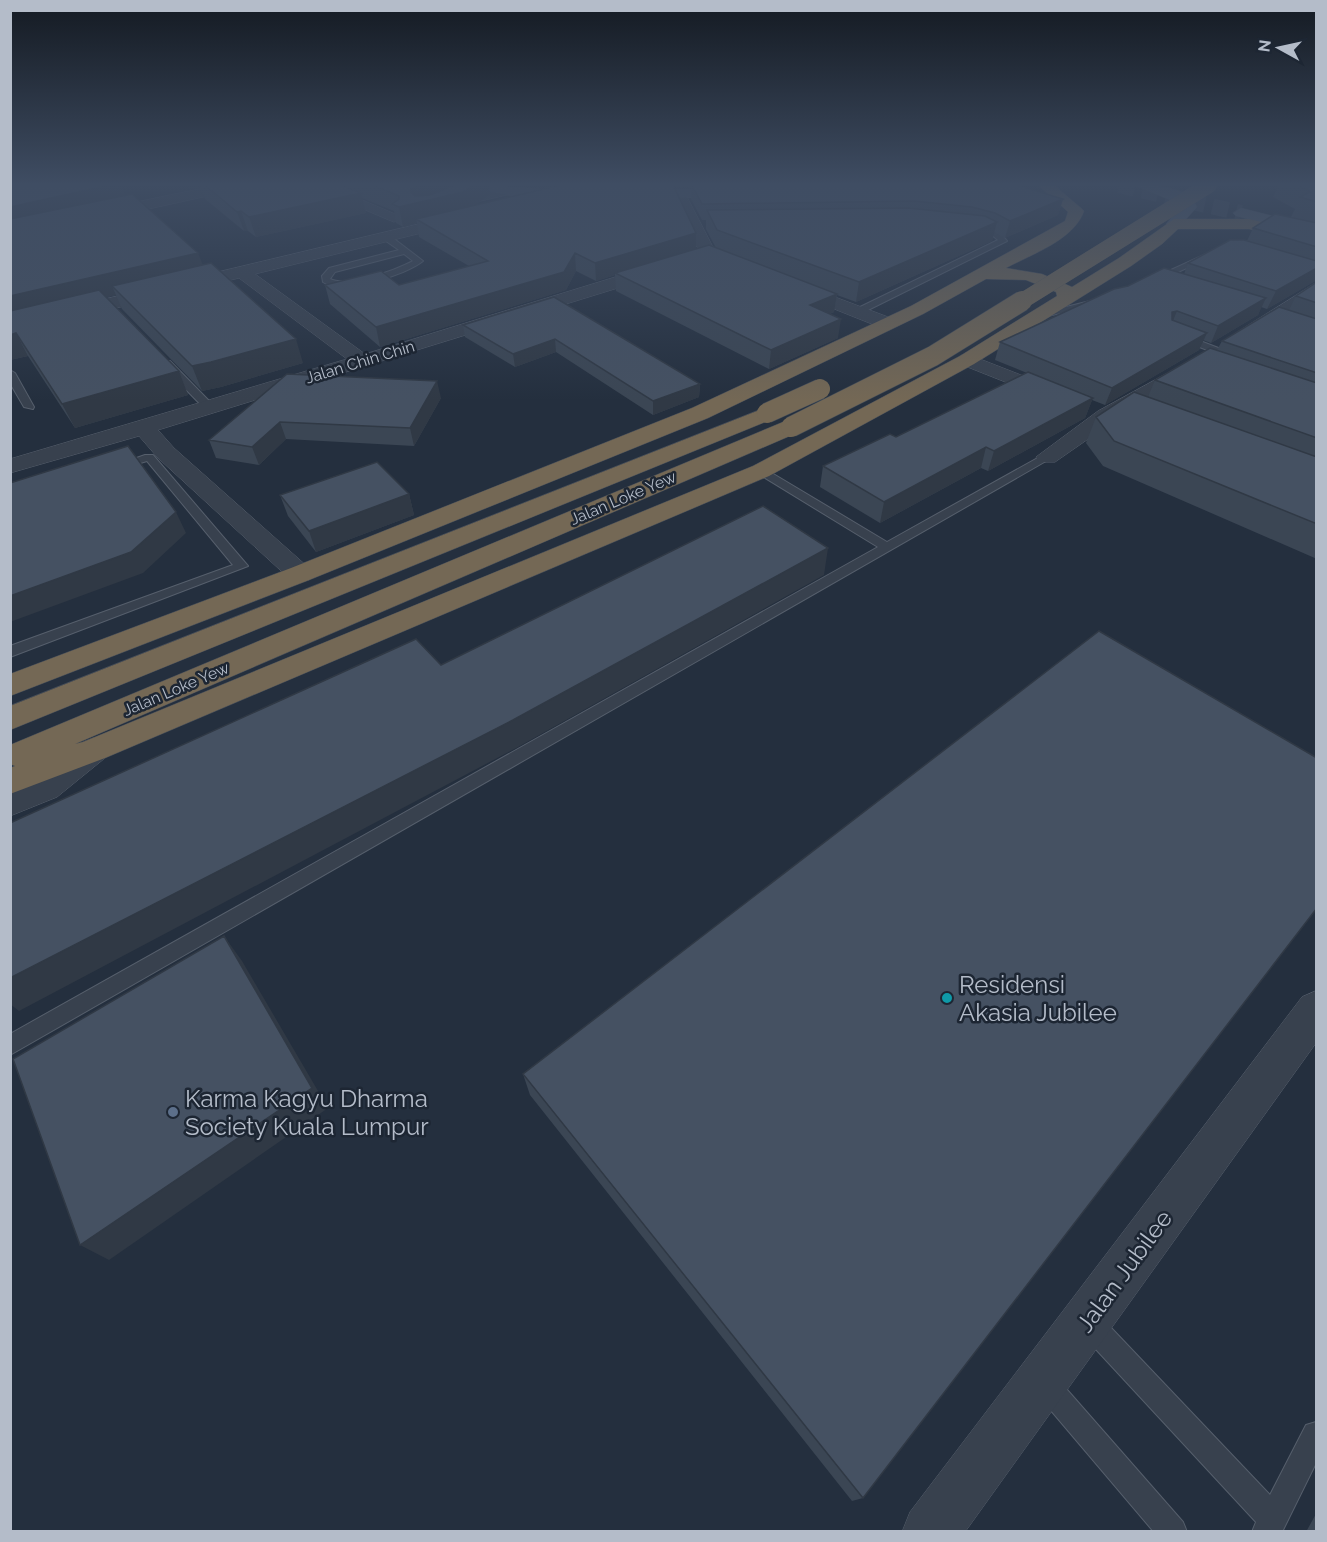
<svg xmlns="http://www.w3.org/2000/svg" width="1327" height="1542" viewBox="0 0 1327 1542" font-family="Raleway,sans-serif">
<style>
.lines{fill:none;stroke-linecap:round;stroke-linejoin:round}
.primary-tunnel{stroke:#3a4453;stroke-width:16;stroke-dasharray:16 8;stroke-linecap:butt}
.lane-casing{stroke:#565f6c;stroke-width:2}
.street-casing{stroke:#565f6c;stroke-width:1}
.secondary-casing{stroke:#565f6c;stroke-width:1}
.primary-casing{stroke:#414a57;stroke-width:1}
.highway-casing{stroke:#434c59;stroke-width:1}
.lane{fill:#38414e;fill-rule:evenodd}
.street{fill:#38414e;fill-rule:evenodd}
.secondary{fill:#465061;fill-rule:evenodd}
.primary{fill:#56606e;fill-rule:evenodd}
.highway{fill:#746855;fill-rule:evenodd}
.highway-bridge-far1-casing{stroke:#434c59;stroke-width:16;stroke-linecap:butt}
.highway-bridge-casing{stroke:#434c59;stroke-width:21;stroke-linecap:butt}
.highway-bridge-far1{stroke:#746855;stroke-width:16}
.highway-bridge{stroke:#746855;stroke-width:20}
.wall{fill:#3b4654;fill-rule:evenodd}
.shaded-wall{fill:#303945}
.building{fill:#455162;stroke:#303945;stroke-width:1.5}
.culture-dot{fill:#0f9aa8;stroke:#1d2633;stroke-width:2}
.service-dot{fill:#5c6f8a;stroke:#1d2633;stroke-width:2}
.labels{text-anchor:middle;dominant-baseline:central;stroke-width:5;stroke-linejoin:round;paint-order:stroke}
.far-street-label{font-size:16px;fill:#b4bcc9;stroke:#1d2633}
.near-poi-label{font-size:24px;fill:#b4bcc9;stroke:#1d2633;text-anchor:start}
.near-street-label{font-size:24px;fill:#b4bcc9;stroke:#1d2633}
</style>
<rect width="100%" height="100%" fill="#242f3e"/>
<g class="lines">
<path class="primary-tunnel" d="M 1119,185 L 1241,213"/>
<defs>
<path id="lane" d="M 970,226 L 999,232 L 1007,241 L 862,313 L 856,313 L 856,309 L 998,240 L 993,236 L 970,230 Z
M 383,235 L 389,235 L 423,261 C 406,275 342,295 323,282 L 322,276 L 329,268 L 399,250 L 383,239 ZM 404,254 L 413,261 C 396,270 348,288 330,279 L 335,272 Z
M 1206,254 L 1213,256 L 1156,282 L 1149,280 Z
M 1102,298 L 1105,299 L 1105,303 L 1039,318 L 1034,315 Z
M 1182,334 L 1221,349 L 1223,351 L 1215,353 L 1179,339 L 1177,337 Z
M 162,361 L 170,361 L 214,406 L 214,410 L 206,410 L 162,365 Z
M 10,370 L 15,373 L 34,407 L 33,409 L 24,407 L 10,383 Z
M 145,455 L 153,455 L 248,566 L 10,657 L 10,646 L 233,565 L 147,461 L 117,470 L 111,467 Z
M 1043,455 L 1053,457 L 10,1055 L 10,1034 L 878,547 L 757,473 L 757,469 L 765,469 L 887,542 Z
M 1088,1309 L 1097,1313 L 1270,1495 L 1306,1425 L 1316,1422 L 1316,1463 L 1282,1532 L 1252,1532 L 1256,1522 L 1079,1331 L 1075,1322 L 1079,1313 Z
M 1046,1372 L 1055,1376 L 1183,1522 L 1187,1532 L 1154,1532 L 1037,1394 L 1033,1385 L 1037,1376 Z"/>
<path id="street" d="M 219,185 L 246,185 L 239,189 L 103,219 L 95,214 L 103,209 Z
M 307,185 L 327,185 L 402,217 L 394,222 L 389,220 Z
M 506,187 L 513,191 L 511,194 L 445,209 L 438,205 L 440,202 Z
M 679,191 L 686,195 L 715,251 L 750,263 L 752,267 L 750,271 L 738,271 L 703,257 L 684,225 L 672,195 Z
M 461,214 L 466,216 L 469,219 L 466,222 L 255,274 L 365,354 L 651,266 L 663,266 L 665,270 L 663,274 L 158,430 L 174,448 L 309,568 L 313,574 L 309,580 L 300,582 L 291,580 L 158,458 L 139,436 L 10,473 L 10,459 L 347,359 L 239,278 L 10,334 L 10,322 Z
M 795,282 L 896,320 L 898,324 L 889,330 L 882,328 L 789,291 L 786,287 Z
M 1316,283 L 1316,295 L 1254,336 L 1247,338 L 1238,332 Z
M 967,354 L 1062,391 L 1065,395 L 1062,399 L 1048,399 L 960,364 L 957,360 L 960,356 Z
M 1190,361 L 1197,363 L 1200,367 L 1197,371 L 1114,421 L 1055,462 L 1039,462 L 1036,457 L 1098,411 Z
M 94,738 L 105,742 L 110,750 L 105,758 L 57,797 L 10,816 L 10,788 L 33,779 L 83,742 Z
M 1316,991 L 1316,1043 L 965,1532 L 902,1532 L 910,1512 L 1302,997 Z"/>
<path id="secondary" d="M 468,185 L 572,191 L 579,195 C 567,208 494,192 475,189 Z
M 737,189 L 744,193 L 742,196 L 632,199 L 625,195 L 632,191 Z"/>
<path id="primary" d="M 1134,185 C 1152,185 1190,186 1197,207 L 1179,227 L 1169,227 L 1166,224 L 1182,205 Z
M 1241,208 L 1316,227 L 1316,237 L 1236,216 L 1233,213 Z"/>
<path id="highway" d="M 1038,185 L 1054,185 L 1081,208 L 1084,211 C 1074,240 1032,254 1006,268 L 1042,274 L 1072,287 L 1119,258 L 1174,219 L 1249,219 L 1316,235 L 1316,245 L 1249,229 L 1178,229 L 1162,244 L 1131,266 L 974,364 L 769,476 L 105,758 L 10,794 L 10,768 L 15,766 L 10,764 L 10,745 L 783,422 L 799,422 L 802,427 L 799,432 L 75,744 L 83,742 L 753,466 L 960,356 L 1057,296 L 1056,292 L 1026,280 L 986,279 L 923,314 L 708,418 L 309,580 L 10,696 L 10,674 L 291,568 L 692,408 L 911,306 L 1065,221 L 1068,212 Z
M 767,407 L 775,408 L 778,413 L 775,418 L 10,730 L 10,706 Z"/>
</defs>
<use href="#lane" class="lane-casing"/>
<use href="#street" class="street-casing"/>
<use href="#secondary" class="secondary-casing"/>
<use href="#primary" class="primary-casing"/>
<use href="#highway" class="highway-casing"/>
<use href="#lane" class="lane"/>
<use href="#street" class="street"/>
<use href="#secondary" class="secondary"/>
<use href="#primary" class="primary"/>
<use href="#highway" class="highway"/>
<defs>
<path id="highway-bridge-far1" d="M 1019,303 L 1209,185"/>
<path id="highway-bridge" d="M 767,413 L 820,389
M 791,427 L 933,356 L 1022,301"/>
</defs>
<use href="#highway-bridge-far1" class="highway-bridge-far1-casing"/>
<use href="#highway-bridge" class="highway-bridge-casing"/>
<use href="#highway-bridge-far1" class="highway-bridge-far1"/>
<use href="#highway-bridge" class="highway-bridge"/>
</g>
<path class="wall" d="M 10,185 L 121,185 L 125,195 L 202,264 L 303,363 L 221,387 L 202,391 L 122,309 L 116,295 L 106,297 L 179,371 L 188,395 L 75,428 L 28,356 L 10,360 Z
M 189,185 L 489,185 L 490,194 L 474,205 L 552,187 L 536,185 L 1017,185 L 1063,199 L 1058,215 L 1005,238 L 994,232 L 992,241 L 856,302 L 837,295 L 834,312 L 830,314 L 838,338 L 769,369 L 616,291 L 615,275 L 596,281 L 576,271 L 566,290 L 380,347 L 330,304 L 325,285 L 399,285 L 469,266 L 419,237 L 417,223 L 403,227 L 396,223 L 394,211 L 362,198 L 366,213 L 256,237 L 248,231 L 244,231 L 205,199 L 201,187 L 192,188 ZM 674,187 L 691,187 L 691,199 L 702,220 L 706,220 L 706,229 L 716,248 L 696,249 L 696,233 Z
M 1279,185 L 1317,185 L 1317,278 L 1315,281 L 1267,309 L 1261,307 L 1258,315 L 1211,343 L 1203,340 L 1199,350 L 1105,405 L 1092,400 L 1085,418 L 988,471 L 981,468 L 880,523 L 820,487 L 823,466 L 896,437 L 1027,373 L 995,360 L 1000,342 L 1184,274 L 1188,263 L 1247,241 L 1253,228 L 1291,217 L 1295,209 L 1273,197 Z
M 1317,282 L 1317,559 L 1103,466 L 1086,443 L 1096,417 L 1148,397 L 1155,380 L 1217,350 L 1222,341 L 1289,310 L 1296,296 Z
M 554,297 L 700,384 L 699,397 L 653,415 L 556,352 L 515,367 L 465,337 L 463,325 Z
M 287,374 L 441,398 L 414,446 L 286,439 L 259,465 L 216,458 L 209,440 Z
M 409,494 L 414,515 L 316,552 L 288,516 L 280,495 Z
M 523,1074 L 863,1498 L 852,1501 L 530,1095 Z
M 1317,1512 L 1317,1532 L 1306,1532 Z"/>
<path class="shaded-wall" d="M 110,185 L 121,185 L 128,202 L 10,228 L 10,207 Z
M 191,185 L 200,185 L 201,187 L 192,188 Z
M 419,185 L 489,185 L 490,194 L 466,212 L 416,219 L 417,223 L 403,227 L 399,207 L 411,192 L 411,189 Z
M 361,193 L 366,213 L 256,237 L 249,217 Z
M 1063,199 L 1058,215 L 1005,238 L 1010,221 Z
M 241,211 L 248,231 L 244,231 L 237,212 Z
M 997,222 L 992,241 L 856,302 L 859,282 Z
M 696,233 L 696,251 L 615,273 L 615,275 L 596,281 L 595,263 Z
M 198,253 L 206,273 L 112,286 L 116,295 L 10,320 L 10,296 Z
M 575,253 L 576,271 L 566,290 L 380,347 L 376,327 Z
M 1317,268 L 1317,278 L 1315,281 L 1267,309 L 1276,291 Z
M 837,294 L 834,312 L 808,323 L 810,305 Z
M 1266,298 L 1258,315 L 1211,343 L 1218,326 Z
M 1177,311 L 1170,328 L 1172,312 Z
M 841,319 L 838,338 L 769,369 L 771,350 Z
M 16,333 L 28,356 L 10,360 L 10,335 Z
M 1207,333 L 1199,350 L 1105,405 L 1112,388 Z
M 296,339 L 303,363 L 221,387 L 202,391 L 192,366 Z
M 555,339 L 556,352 L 515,367 L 513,354 Z
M 179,371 L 188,395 L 75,428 L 62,404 Z
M 437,381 L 441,398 L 414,446 L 410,428 Z
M 700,384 L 699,397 L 653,415 L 653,401 Z
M 1093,398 L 1085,418 L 988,471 L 994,451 Z
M 280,422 L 286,439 L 259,465 L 252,447 Z
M 986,447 L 981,468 L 880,523 L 884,502 Z
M 409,494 L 414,515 L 316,552 L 309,531 Z
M 176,512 L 186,533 L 143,573 L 10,622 L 10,596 Z
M 828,548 L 824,575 L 518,747 L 19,1011 L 10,1004 L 10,978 Z
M 224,936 L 242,961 L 328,1108 L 109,1260 L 80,1245 Z"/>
<path class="building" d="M 10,185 L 110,185 L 10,207 Z
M 205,185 L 341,185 L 361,193 L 249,217 L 241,211 L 237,212 Z
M 373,185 L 419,185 L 411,189 L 411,192 L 415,196 L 430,195 L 455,185 L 474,185 L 463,192 L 399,207 L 392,204 L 399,199 L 399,196 Z
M 561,185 L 673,185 L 696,233 L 595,263 L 575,253 L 564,272 L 376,327 L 325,285 L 381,271 L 399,285 L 488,261 L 416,219 Z
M 692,185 L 1017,185 L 1063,199 L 1010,221 L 995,213 L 972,207 L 914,201 L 702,204 Z
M 1298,185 L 1317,185 L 1317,202 L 1300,197 L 1310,192 Z
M 132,194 L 198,253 L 10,296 L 10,219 Z
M 908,208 L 985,216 L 997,222 L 859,282 L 717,230 L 707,210 Z
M 1275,214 L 1317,223 L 1317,247 L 1253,228 Z
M 1230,240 L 1244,240 L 1317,261 L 1317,268 L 1276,291 L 1188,263 Z
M 709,245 L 837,294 L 810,305 L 841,319 L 771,350 L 615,273 Z
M 211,263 L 296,339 L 211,362 L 192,366 L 112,286 Z
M 1164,268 L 1266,298 L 1218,326 L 1177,311 L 1172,312 L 1172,320 L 1207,333 L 1112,388 L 1000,342 L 1114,289 L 1128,286 Z
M 1317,282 L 1317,303 L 1296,296 Z
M 99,290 L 179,371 L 62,404 L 16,333 L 10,335 L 10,311 Z
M 554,297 L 700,384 L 653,401 L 555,339 L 513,354 L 463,325 Z
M 1279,307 L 1317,319 L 1317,373 L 1222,341 Z
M 1210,348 L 1317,383 L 1317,438 L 1155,380 Z
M 1028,372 L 1093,398 L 994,451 L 986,447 L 884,502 L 823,466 L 890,434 L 896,437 Z
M 287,374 L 437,381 L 410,428 L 280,422 L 252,447 L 209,440 Z
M 1134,392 L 1317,457 L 1317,524 L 1114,441 L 1096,417 Z
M 128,446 L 176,512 L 131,552 L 10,596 L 10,483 Z
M 377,462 L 409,494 L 309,531 L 280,495 Z
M 763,506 L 828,548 L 513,720 L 10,978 L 10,823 L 416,639 L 441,665 Z
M 1099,631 L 1317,758 L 1317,908 L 863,1498 L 523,1074 Z
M 224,936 L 312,1088 L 80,1245 L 13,1059 Z"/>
<linearGradient id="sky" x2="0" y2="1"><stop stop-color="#141a22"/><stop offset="0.46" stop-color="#3f4d63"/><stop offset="1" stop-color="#3f4d63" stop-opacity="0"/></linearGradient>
<rect width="1327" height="401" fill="url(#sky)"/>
<circle class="culture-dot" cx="947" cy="998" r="6"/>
<circle class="service-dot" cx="173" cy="1112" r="6"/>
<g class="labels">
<g class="far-street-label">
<text transform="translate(360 362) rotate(-17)">Jalan Chin Chin</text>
<text transform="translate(623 498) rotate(-23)">Jalan Loke Yew</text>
<text transform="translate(176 689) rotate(-23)">Jalan Loke Yew</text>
</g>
<g class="near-poi-label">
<text x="959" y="984">Residensi<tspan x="959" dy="28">Akasia Jubilee</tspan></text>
<text x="185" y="1098">Karma Kagyu Dharma<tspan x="185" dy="28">Society Kuala Lumpur</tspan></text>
</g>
<g class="near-street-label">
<text transform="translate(1124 1271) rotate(-54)">Jalan Jubilee</text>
</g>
</g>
<rect width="1327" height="1542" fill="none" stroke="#b4bcc9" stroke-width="24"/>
<g transform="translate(1279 48) rotate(278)" stroke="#1d2633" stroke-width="4.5" paint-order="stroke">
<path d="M0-4.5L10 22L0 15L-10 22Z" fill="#b4bcc9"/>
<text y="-9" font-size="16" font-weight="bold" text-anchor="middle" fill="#b4bcc9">N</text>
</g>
</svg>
